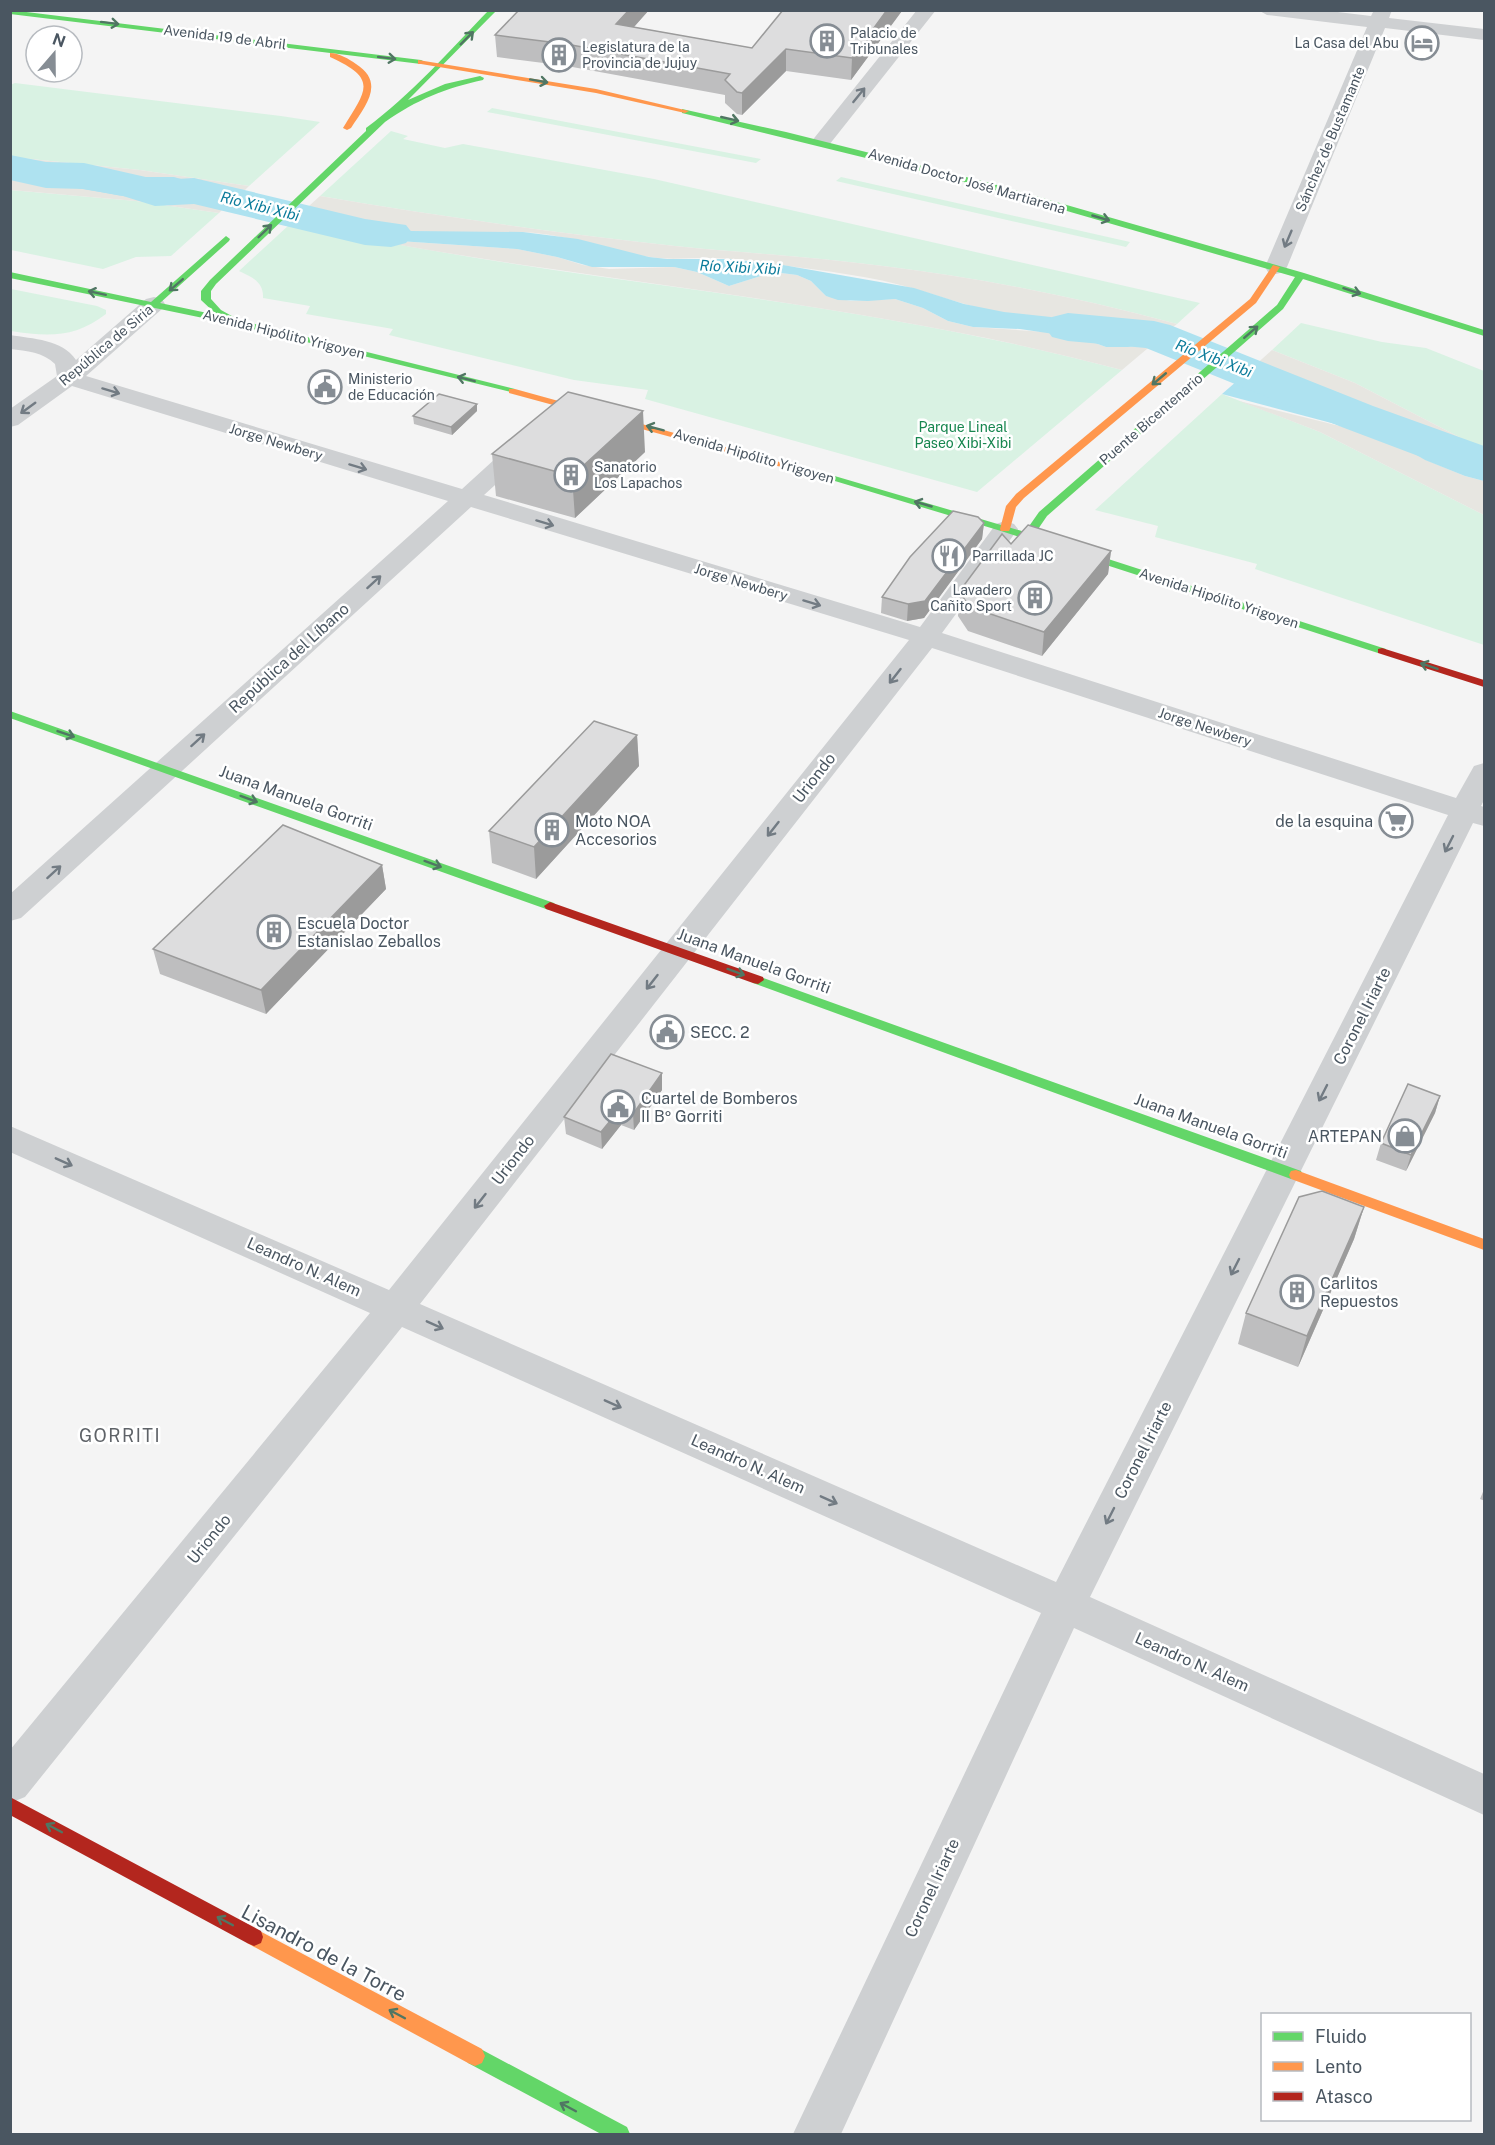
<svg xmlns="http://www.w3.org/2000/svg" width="1495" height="2145" viewBox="0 0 1495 2145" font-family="'Public Sans',sans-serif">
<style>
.green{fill:#d9f2e3}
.sand{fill:#e7e6e1}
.water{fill:#aee2f0}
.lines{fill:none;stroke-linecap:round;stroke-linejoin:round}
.river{fill:#aee2f0;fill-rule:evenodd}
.street{fill:#ced0d2;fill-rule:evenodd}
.fast{fill:#63d668;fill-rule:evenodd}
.slow{fill:#ff974d;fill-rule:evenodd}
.jam{fill:#b3261e;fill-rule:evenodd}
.wall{fill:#bebebf}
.shaded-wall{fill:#9b9b9b}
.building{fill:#ddddde;stroke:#9b9b9b;stroke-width:1.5}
.oneway{stroke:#507663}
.oneway2{stroke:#727b83}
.labels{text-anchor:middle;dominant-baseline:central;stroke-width:5;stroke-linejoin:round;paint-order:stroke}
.far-poi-label{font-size:14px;fill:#4a5661;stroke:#fff;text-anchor:start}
.far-street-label{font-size:14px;fill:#4a5661;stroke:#fff}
.far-park-label{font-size:14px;fill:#17864f;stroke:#fff}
.far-water-label{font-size:15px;font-style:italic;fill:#0c7c9b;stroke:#fff}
.street-label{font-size:16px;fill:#4a5661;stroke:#fff}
.poi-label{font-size:16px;fill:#4a5661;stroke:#fff;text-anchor:start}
.neighbourhood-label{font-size:18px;letter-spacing:1.5px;fill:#5f6368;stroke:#fff}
.near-street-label{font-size:20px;fill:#4a5661;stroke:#fff}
</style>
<rect width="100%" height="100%" fill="#f4f4f4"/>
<path class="green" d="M 15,83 L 281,116 L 320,122 L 249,186 L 140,170 L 11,157 L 10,85 Z
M 492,108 L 761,159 L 756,163 L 487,112 Z
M 391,131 L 408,136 L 403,139 L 445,148 L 463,144 L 654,179 L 1200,303 L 1177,324 C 1080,298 983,278 883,266 C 814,257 745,253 675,246 C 556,233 438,216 320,196 Z
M 841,177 L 1130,242 L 1126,247 L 836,181 Z
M 10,190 L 136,201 L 219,213 L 171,256 L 136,257 L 103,269 L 11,250 Z
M 289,225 C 377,241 465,257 554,270 C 744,297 935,320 1122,370 L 977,492 L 645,399 L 648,390 L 574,380 L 389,335 L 393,329 L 306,314 L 310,306 L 263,298 C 264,282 252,277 239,271 Z
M 11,289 L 97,306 L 106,310 L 106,314 C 75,338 48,337 11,331 Z
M 1301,323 L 1382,342 L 1426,348 L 1484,371 L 1484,450 L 1355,383 L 1272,350 Z
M 1222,394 L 1320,432 L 1484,515 L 1484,645 L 1255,569 L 1257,564 L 1155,537 L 1158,526 L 1095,510 Z"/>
<path class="sand" d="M 10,157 L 140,170 L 249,186 L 245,190 L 206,186 L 164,177 L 127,177 L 11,162 Z
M 11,177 C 57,183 103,192 149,199 C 175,203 199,196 222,210 L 219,213 L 136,201 L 11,190 Z
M 320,196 C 438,216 556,233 675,246 C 745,253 814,257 883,266 C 983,278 1080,298 1177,324 L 1169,330 C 1112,315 1048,322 989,310 C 964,305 940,296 915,289 C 872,276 825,271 781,265 C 756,261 730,258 705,258 C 686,258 668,260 650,257 C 605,251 563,232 517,232 C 473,232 338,238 309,206 Z
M 295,220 L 303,225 L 353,235 L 384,240 L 517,249 L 557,257 L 583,265 L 609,269 L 674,267 L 697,272 L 729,286 L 770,273 L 781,273 L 797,275 L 811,281 L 826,296 L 851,301 L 895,299 L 923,308 L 948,321 L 973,327 L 1046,332 L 1081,338 L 1106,347 L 1128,347 L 1154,343 L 1122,370 C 935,320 744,297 552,269 C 464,257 377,241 289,225 Z
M 1272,350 L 1355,383 L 1484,450 L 1484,456 L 1332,390 L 1253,367 Z
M 1239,401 L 1388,438 L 1426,460 L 1465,476 L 1484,481 L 1484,515 L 1320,432 Z"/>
<path class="water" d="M 10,162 L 127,177 L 174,177 L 206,186 L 245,190 L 222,210 C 200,198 179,203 154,200 C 106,195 59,183 11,177 Z
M 309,206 L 316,214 L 342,222 L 365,226 L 412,231 L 523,232 L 578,239 L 649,257 L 667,259 L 729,259 L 783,265 L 914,288 L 964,304 L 1004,312 L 1088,321 L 1132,322 L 1169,330 L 1154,343 L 1128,347 L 1106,347 L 1081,338 L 1020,329 L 973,327 L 948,321 L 923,308 L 895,299 L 868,301 L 838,300 L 826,296 L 811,281 L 797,275 L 781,273 L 770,273 L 729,286 L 697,272 L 674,267 L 592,267 L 557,257 L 517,249 L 399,241 L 353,235 L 303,225 L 295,220 Z
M 1253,367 L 1332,390 L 1484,456 L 1484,481 L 1465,476 L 1425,460 L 1388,438 L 1222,394 Z"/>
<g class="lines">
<path class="river" d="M 10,155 L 46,162 L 84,163 L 159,180 L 194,178 L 365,219 L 406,225 L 413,234 L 406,243 L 391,247 L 365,245 L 194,204 L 155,206 L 123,196 L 84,189 L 46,188 L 10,180 Z
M 1068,313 L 1154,321 L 1170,325 L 1373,406 L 1484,446 L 1484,478 L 1466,474 L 1339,426 L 1146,348 L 1068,341 L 1052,337 L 1045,327 L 1052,317 Z"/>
<path class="street" d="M 917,10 L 936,10 L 829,145 L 815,145 L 812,141 L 815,137 Z
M 1258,10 L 1321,10 L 1371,16 L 1374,10 L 1392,10 L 1389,18 L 1484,29 L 1484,40 L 1385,28 L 1287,267 L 1284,272 L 1276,274 L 1268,272 L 1265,267 L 1367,27 L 1267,15 Z
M 154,297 L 162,299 L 165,304 L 162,309 L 86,376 L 462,489 L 518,438 L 527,436 L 536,438 L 539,443 L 536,448 L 484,495 L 920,627 L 996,524 L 1005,521 L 1014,524 L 1018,529 L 942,633 L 1456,798 L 1474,766 L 1484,763 L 1484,800 L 1481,806 L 1484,807 L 1484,826 L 1473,823 L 1090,1597 L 1484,1774 L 1484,1815 L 1074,1628 L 841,2134 L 793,2134 L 1041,1613 L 402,1327 L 25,1797 L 10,1803 L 10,1750 L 370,1313 L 10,1152 L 10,1126 L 389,1290 L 909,640 L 471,507 L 21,918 L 10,921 L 10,894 L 448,501 L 72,386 L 18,425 L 10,427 L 10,409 L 57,376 L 55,364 C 43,352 27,351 10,349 L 10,335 C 33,339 62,339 76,360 L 146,299 ZM 932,648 L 1448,815 L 1056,1582 L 420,1304 Z"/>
<path class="fast" d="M 10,10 L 421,60 L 425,62 L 421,64 L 10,14 Z
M 489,10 L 497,10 L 408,100 L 445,84 L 480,76 L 484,78 L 483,80 C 446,88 416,100 385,122 L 216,284 L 211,291 L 211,299 L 221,310 L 239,320 L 515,389 L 515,393 L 237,325 L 10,278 L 10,272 L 151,302 L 226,236 L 230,239 L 229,241 L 160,303 L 217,315 L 201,300 L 201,291 L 210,280 L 366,131 L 366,128 C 411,95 450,50 489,10 Z
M 682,109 L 786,132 L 990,183 L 1304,273 L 1484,330 L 1484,336 L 1481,335 L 1303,279 L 1283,309 L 1047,516 L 1034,535 L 1386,649 L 1386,653 L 1378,653 L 1001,531 L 795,469 L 800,466 L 804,467 L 1025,532 L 1039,512 L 1277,305 L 1295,277 L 984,187 L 682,113 Z
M 10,711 L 554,903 L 556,906 L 550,910 L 546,909 L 10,718 Z
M 758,976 L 1301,1171 L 1303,1175 L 1301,1179 L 1291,1179 L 753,983 L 752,980 Z
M 475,2046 L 627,2127 L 630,2134 L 601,2134 L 468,2063 L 465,2056 L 468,2049 Z"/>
<path class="slow" d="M 330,53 C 339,53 349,59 356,64 C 386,83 365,106 351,128 L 347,130 L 343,128 C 367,89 378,79 330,57 Z
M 418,60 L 596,89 L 689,111 L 685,113 L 596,93 L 421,64 L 418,64 Z
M 1273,265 L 1280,267 L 1256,303 L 1024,498 L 1016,507 L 1010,529 L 1009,531 L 1001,531 L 1000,529 L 1006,506 L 1016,494 L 1250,299 Z
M 509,389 L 515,389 L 805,469 L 800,472 L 796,471 L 509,393 Z
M 1296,1170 L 1484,1239 L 1484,1250 L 1291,1179 L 1289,1175 L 1291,1171 Z
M 254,1928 L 482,2049 L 485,2056 L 482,2063 L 475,2066 L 468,2063 L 247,1943 L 245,1937 L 247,1931 Z"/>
<path class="jam" d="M 1382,648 L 1484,680 L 1484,687 L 1378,653 L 1378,649 Z
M 550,902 L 763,977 L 764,980 L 758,984 L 753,983 L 546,909 L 544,906 Z
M 10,1797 L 261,1931 L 263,1937 L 261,1943 L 254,1946 L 247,1943 L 10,1815 Z"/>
</g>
<path class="wall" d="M 519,10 L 649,10 L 634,27 L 752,48 L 902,10 L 851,80 L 786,71 L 742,115 L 737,114 L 725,103 L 725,95 L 567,66 L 497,57 L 495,35 Z
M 477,404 L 477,411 L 452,435 L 414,424 L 413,416 Z
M 645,452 L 575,518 L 496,496 L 492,454 Z
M 984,523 L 982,539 L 924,618 L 907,621 L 881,613 L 882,597 Z
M 1011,544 L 1111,551 L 1108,574 L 1042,656 L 968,631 L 958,616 L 959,592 Z
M 637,735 L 639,766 L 536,879 L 492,863 L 489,831 Z
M 382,865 L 386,889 L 266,1014 L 160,974 L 153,949 Z
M 662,1073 L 662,1090 L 634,1130 L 621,1125 L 602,1149 L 566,1134 L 564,1117 Z
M 1440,1096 L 1435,1113 L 1406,1171 L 1376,1160 L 1381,1143 Z
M 1364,1207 L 1354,1239 L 1298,1367 L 1238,1344 L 1246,1313 Z
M 1485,1487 L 1485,1501 L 1480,1499 Z"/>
<path class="shaded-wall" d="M 629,10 L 649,10 L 617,46 L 616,24 Z
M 887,10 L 902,11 L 851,80 L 852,58 Z
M 786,49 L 786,71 L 742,115 L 742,93 Z
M 477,404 L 477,411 L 452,435 L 451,427 Z
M 643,411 L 645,452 L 575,518 L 572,476 Z
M 984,523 L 982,539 L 924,618 L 907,621 L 908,604 Z
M 1111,551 L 1108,574 L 1042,656 L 1044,632 Z
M 637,735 L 639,766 L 536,879 L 534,847 Z
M 382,865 L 386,889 L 266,1014 L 261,990 Z
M 662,1073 L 662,1090 L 634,1130 L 633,1114 Z
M 1440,1096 L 1435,1113 L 1406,1171 L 1411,1155 Z
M 620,1109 L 621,1125 L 602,1149 L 601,1132 Z
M 1364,1207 L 1354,1239 L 1298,1367 L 1307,1336 Z"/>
<path class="building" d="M 519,10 L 629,10 L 616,24 L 752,48 L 783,10 L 887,10 L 852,58 L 786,49 L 742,93 L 737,92 L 725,80 L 730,74 L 566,44 L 495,35 Z
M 568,392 L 643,411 L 572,476 L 492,454 Z
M 439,394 L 477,404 L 451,427 L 413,416 Z
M 953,511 L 978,517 L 984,523 L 925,601 L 908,604 L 882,597 L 910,557 Z
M 1028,525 L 1111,551 L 1044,632 L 970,607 L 959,592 L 1002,534 L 1011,544 Z
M 594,721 L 637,735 L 534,847 L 489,831 Z
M 283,825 L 382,865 L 261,990 L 153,949 Z
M 611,1054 L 662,1073 L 633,1114 L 620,1109 L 601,1132 L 564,1117 Z
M 1408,1084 L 1440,1096 L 1411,1155 L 1381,1143 Z
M 1322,1191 L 1364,1207 L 1307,1336 L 1246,1313 L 1299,1197 Z"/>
<defs><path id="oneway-shaft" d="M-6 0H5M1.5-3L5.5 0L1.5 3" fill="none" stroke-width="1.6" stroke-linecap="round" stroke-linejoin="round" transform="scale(1.5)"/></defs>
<g class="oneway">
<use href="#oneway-shaft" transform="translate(110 23) rotate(7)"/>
<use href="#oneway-shaft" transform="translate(467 38) rotate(-45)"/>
<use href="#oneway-shaft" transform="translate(387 58) rotate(7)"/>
<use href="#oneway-shaft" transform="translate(539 81) rotate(10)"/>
<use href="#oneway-shaft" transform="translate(730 119) rotate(13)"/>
<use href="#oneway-shaft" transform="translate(1101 218) rotate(16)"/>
<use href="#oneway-shaft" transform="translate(265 231) rotate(-44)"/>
<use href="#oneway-shaft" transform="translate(176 285) rotate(139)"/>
<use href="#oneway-shaft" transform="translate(1352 291) rotate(18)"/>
<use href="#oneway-shaft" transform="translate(97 293) rotate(-168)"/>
<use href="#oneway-shaft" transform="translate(1251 332) rotate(-41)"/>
<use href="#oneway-shaft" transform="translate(466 379) rotate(-166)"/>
<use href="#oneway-shaft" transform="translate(1159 379) rotate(140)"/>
<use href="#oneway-shaft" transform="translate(655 428) rotate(-165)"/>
<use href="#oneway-shaft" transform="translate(923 504) rotate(-164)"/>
<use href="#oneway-shaft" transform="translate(1429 666) rotate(-162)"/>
<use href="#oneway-shaft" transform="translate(66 734) rotate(19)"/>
<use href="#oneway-shaft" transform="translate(249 799) rotate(20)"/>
<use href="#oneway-shaft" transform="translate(433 864) rotate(20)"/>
<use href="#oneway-shaft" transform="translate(736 972) rotate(20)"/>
<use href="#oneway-shaft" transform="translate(54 1828) rotate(-152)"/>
<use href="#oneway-shaft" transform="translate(225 1921) rotate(-152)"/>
<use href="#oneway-shaft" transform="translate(397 2014) rotate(-152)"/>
<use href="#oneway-shaft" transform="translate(568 2107) rotate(-152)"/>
</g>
<g class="oneway2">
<use href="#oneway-shaft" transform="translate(859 95) rotate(-51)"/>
<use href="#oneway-shaft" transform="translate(1288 239) rotate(113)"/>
<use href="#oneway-shaft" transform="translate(111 391) rotate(17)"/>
<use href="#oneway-shaft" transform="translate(28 408) rotate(144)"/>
<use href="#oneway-shaft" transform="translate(358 467) rotate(17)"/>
<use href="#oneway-shaft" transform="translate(545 523) rotate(17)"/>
<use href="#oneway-shaft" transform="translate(374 582) rotate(-42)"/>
<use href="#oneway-shaft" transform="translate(812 603) rotate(17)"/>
<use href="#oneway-shaft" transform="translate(895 676) rotate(128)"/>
<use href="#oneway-shaft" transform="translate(198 740) rotate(-42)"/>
<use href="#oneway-shaft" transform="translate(773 829) rotate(128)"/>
<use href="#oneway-shaft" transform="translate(1449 844) rotate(117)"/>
<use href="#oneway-shaft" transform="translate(54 872) rotate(-42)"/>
<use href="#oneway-shaft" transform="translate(652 982) rotate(128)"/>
<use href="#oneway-shaft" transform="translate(1323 1093) rotate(117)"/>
<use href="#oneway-shaft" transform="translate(64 1162) rotate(24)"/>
<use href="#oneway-shaft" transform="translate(480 1201) rotate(128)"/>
<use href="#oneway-shaft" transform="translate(1235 1267) rotate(117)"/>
<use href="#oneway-shaft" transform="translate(435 1325) rotate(24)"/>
<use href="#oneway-shaft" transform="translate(613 1404) rotate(24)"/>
<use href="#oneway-shaft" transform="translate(829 1500) rotate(24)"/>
<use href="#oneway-shaft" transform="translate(1110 1516) rotate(117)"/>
</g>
<defs>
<symbol id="building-ring" viewBox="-11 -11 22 22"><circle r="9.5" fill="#fff" stroke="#868d94" stroke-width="1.5"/><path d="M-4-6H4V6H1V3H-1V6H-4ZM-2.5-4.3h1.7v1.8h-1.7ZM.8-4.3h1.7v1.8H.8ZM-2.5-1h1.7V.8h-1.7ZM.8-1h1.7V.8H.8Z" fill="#868d94"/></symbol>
<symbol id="hotel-ring" viewBox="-11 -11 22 22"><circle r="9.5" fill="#fff" stroke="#868d94" stroke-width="1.5"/><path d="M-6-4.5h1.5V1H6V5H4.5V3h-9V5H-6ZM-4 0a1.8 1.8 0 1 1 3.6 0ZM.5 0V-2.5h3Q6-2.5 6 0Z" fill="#868d94"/></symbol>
<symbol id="civic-ring" viewBox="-11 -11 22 22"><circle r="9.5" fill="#fff" stroke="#868d94" stroke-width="1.5"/><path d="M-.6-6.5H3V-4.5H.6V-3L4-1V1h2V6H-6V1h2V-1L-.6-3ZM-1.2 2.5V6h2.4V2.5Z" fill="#868d94"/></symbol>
<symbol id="restaurant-ring" viewBox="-11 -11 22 22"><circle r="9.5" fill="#fff" stroke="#868d94" stroke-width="1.5"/><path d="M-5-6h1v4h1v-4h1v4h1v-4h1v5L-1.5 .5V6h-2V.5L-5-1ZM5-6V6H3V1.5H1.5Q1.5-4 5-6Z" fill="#868d94"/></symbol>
<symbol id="supermarket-ring" viewBox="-11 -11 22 22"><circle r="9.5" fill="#fff" stroke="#868d94" stroke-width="1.5"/><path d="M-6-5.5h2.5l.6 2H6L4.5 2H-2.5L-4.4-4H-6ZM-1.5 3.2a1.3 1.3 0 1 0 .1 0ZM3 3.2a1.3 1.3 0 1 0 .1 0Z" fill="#868d94"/></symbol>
<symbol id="shop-ring" viewBox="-11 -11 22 22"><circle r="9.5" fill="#fff" stroke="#868d94" stroke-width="1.5"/><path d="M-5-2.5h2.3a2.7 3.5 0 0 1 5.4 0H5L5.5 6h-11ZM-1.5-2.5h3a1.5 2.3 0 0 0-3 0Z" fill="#868d94"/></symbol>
</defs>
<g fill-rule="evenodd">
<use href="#building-ring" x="808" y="22" width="38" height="38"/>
<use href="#hotel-ring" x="1403" y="24" width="38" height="38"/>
<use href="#building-ring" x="540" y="36" width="38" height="38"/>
<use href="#civic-ring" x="306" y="368" width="38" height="38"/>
<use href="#building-ring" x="552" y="456" width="38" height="38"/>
<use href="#restaurant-ring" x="930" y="537" width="38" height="38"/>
<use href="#building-ring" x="1016" y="579" width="38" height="38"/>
<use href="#supermarket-ring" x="1377" y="802" width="38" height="38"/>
<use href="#building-ring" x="533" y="811" width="38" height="38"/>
<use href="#building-ring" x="255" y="913" width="38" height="38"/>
<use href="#civic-ring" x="648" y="1013" width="38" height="38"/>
<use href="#civic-ring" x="599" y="1088" width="38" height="38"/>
<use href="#shop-ring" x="1386" y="1117" width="38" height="38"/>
<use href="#building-ring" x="1278" y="1273" width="38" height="38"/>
</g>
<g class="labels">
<g class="far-poi-label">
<text x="850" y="33">Palacio de<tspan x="850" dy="16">Tribunales</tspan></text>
<text x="1399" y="43" text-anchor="end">La Casa del Abu</text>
<text x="582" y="47">Legislatura de la<tspan x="582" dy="16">Provincia de Jujuy</tspan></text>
<text x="348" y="379">Ministerio<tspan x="348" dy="16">de Educación</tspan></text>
<text x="594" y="467">Sanatorio<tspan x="594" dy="16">Los Lapachos</tspan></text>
<text x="972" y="556">Parrillada JC</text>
<text x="1012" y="590" text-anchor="end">Lavadero<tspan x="1012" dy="16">Cañito Sport</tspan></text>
</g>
<g class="far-street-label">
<text transform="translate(225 37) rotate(7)">Avenida 19 de Abril</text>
<text transform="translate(1330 139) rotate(-67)">Sánchez de Bustamante</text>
<text transform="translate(967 181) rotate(16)">Avenida Doctor José Martiarena</text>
<text transform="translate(284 334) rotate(14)">Avenida Hipólito Yrigoyen</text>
<text transform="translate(106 345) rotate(-40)">República de Siria</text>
<text transform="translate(1151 419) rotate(-41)">Puente Bicentenario</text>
<text transform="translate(276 442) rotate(17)">Jorge Newbery</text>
<text transform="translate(754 456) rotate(16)">Avenida Hipólito Yrigoyen</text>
<text transform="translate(741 582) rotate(17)">Jorge Newbery</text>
<text transform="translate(1219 598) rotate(18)">Avenida Hipólito Yrigoyen</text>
<text transform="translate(1205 727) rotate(18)">Jorge Newbery</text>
</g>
<g class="far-park-label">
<text x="963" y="427">Parque Lineal<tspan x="963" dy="16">Paseo Xibi-Xibi</tspan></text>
</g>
<g class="far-water-label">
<text transform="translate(260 206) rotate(14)">Río Xibi Xibi</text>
<text transform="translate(740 267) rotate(3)">Río Xibi Xibi</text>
<text transform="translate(1214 358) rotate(21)">Río Xibi Xibi</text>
</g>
<g class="street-label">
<text transform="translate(289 658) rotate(-42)">República del Líbano</text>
<text transform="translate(814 778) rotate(-52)">Uriondo</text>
<text transform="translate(296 798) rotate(20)">Juana Manuela Gorriti</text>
<text transform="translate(754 961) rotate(20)">Juana Manuela Gorriti</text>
<text transform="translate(1362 1016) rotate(-63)">Coronel Iriarte</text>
<text transform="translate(1211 1126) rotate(20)">Juana Manuela Gorriti</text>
<text transform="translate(513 1160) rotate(-52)">Uriondo</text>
<text transform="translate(304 1267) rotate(24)">Leandro N. Alem</text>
<text transform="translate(1143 1450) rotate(-63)">Coronel Iriarte</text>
<text transform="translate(748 1464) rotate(24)">Leandro N. Alem</text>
<text transform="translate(209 1539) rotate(-51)">Uriondo</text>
<text transform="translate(1192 1662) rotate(24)">Leandro N. Alem</text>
<text transform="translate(932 1888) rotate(-65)">Coronel Iriarte</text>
</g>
<g class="poi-label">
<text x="575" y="821">Moto NOA<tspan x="575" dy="18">Accesorios</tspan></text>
<text x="1373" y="821" text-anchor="end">de la esquina</text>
<text x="297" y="923">Escuela Doctor<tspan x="297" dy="18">Estanislao Zeballos</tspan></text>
<text x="690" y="1032">SECC. 2</text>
<text x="641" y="1098">Cuartel de Bomberos<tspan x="641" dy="18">II Bº Gorriti</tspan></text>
<text x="1382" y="1136" text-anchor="end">ARTEPAN</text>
<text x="1320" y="1283">Carlitos<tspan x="1320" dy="18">Repuestos</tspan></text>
</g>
<g class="neighbourhood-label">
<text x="120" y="1435">GORRITI</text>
</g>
<g class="near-street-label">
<text transform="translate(324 1953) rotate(28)">Lisandro de la Torre</text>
</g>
</g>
<rect width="1495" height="2145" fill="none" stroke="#4a5661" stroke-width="24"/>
<rect x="1261" y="2013" width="210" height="108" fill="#ffffff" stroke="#b7bbc0" stroke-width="1.5"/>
<rect x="1273" y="2032" width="30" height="9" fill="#63d668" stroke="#b7bbc0" stroke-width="1.5"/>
<text x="1315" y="2043" font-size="18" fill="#4a5661">Fluido</text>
<rect x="1273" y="2062" width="30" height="9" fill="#ff974d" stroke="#b7bbc0" stroke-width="1.5"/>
<text x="1315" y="2073" font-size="18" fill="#4a5661">Lento</text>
<rect x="1273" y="2092" width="30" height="9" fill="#b3261e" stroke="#b7bbc0" stroke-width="1.5"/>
<text x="1315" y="2103" font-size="18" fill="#4a5661">Atasco</text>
<g transform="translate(54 54) rotate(20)"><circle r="28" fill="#ffffff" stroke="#b7bbc0" stroke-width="1.5"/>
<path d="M0-4.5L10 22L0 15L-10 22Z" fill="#868d94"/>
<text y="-9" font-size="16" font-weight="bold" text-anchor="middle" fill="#4a5661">N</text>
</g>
</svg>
